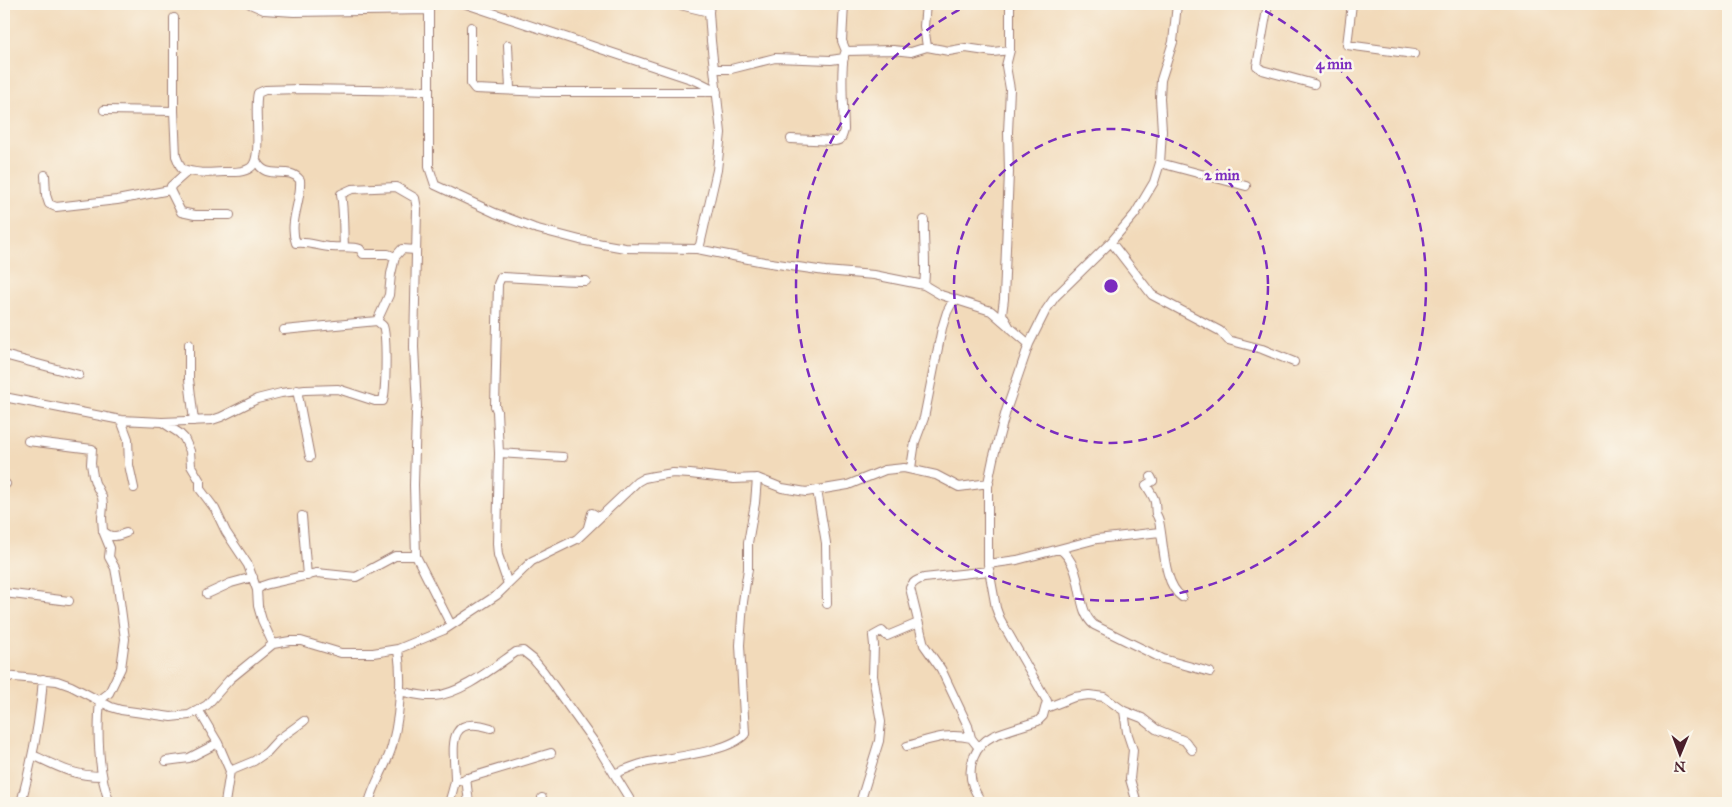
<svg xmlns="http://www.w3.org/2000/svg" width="1732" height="807" viewBox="0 0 1732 807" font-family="'IM FELL Great Primer',serif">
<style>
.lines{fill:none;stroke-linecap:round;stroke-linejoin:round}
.minor-casing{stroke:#9e7c72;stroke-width:10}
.minor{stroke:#fff;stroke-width:8}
.ring{fill:none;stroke:#7b2cbf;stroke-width:2.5;stroke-dasharray:9 6}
.centre{fill:#7b2cbf;stroke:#fbf7ec;stroke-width:2.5}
.ring-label{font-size:15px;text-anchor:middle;font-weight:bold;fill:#7b2cbf;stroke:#fbf7ec;stroke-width:5;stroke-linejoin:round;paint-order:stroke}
</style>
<rect width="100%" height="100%" fill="#fbf7ec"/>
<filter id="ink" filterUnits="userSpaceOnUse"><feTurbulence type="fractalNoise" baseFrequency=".02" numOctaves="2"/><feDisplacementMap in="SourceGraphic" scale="10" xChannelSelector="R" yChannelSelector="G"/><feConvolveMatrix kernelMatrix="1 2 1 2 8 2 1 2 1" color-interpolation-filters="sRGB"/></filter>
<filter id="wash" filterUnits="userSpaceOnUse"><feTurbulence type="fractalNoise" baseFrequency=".0096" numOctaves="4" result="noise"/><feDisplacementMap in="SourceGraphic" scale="20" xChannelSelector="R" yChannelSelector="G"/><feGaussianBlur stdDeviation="1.12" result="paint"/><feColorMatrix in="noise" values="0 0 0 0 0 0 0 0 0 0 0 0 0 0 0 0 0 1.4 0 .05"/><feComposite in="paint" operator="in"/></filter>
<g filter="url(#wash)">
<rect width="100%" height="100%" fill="#f2daba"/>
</g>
<g filter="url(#ink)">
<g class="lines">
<defs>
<path id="minor" d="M 250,4 L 264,10 L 294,12 L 429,10
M 429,4 L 429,167 L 435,185 L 495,213 L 534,228 L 580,240 L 625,248 L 697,249 L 700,245 L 717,170 L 721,133 L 711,41 L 709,12 L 710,4
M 466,4 L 697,81 L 709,87 L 706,92
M 676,4 L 709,12
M 926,4 L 924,26 L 927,47
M 1010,4 L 1010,50 L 1006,66 L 1010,89 L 1008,132 L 1009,172 L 1004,299 L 1002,314 L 1010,328
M 1268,4 L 1257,66 L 1262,70 L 1314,84
M 1352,4 L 1347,45 L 1414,54
M 174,18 L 174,111
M 471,27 L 471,84 L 475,89 L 546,92 L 717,92
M 508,45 L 510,89
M 846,51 L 893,50 L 911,52 L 927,47 L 949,51 L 966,48 L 993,52 L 1010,50
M 715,69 L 731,69 L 775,58 L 831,60 L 844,58
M 104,110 L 174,111 L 176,156 L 181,168 C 194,174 210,173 224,172 C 232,172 243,173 250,168 C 264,160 253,109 258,93 L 265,90 L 299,89 L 429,91
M 791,139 L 835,141 C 842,140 842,137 844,130 C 844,115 839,61 846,51 L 842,41 L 844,4
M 256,160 C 266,183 288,164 300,180 C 302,201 288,222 296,243 C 308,241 320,247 332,247 C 341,248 351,246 360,249 L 363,254 L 388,254 L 395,257 L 402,249 L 416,250
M 1160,163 L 1246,186
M 188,171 L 171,186 L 170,190 L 181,212 L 195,215 L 230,215
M 45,175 L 46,195 L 49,204 L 56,207 L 117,200 L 170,190
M 924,220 C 923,241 927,264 924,285 L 941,295 L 991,311 L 1029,344
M 1111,242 L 1152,295 L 1220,331 L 1228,340 L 1262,349 L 1294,362
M 697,249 L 764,262 L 825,271 L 874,275 L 924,285
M 377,321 L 389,295 L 391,274 L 395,257
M 189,344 L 189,379 L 194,421
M 4,355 L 79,375
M 297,390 L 310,457
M 4,397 L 121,420 L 162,422 L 179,433 L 184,438 L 190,451 L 191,466 L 200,481 L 200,489 L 215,509 L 226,532 L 248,565 L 257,590 L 258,606 L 262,620 L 273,644
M 121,420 L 128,439 L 129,465 L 134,488
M 162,422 L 212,420 L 221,417 L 257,399 L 281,393 L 305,390 L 338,389 L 375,401 L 383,401 C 386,390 387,336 383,326 C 381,324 379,323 377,321 L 284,330
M 28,441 L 92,449 L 91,464 L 93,476 L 95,483 L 102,497 L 103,505 L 102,518 L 103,531 L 110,548 L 109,557 L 115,568 L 117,579 L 125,639 L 121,668 L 109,693 L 100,700 C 97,730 98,775 110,803
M 499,453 L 563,457
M 911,468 L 915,442 L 924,418 L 942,328 L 947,312 L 954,299
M 1151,477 L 1153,481 L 1146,485 C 1149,490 1152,494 1154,499 C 1156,503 1155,509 1156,514 C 1157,515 1159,520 1159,521 C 1164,543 1163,584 1182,597
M 4,483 L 6,484
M 817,490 L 826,543 L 827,604
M 302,516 L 307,576
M 588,527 L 592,513 L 599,517
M 103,531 C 112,539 116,536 126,533
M 1060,549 C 1086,569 1074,609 1094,625 L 1163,659 L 1210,672
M 416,556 L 451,625
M 988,564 L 1017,560 L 1097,539 L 1160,532
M 508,584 L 498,555 L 497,544 L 499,453 L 497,411 L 495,406 L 498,284 L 501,277 C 529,278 557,281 586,281
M 257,590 L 262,586 L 268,584 L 317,573 L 356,577 L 395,556 L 416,556 L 414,485 L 416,413 L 417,407 L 414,347 L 417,209 L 415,198 L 396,187 L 352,189 L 341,194 C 344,212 343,229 344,247
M 4,593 L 69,601
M 207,594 L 231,583 L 253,577
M 4,676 L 57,681 L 71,686 L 111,707 L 121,710 L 171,717 L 189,715 L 207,705 L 230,679 L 273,644 L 290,641 L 301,641 L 341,653 L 373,653 L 398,649 L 444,630 L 497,595 L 532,561 L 577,539 L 637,482 L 644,478 L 654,476 L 673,473 L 690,474 L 734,479 L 757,478 L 782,488 L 806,492 L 848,485 L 885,470 L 904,468 L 936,475 L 959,487 L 989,483
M 399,691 C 410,693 422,697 434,696 C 461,694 494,667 516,652 L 523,651 L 533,659 L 543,671 L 597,746 L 632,803
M 1046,708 L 1074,697 L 1089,695 L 1104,697 L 1124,711 L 1142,718 L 1156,729 L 1185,741 L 1192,750
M 199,711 L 218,743 L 230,771 L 225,803
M 1124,711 L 1127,732 L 1133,750 L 1130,779 L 1137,803
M 907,746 C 930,740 946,732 971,738
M 979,748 L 971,738 L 968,726 L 941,669 L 924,645 L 910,588 C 913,581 918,580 924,578 L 989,571
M 33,755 C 58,767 74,776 102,776
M 166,761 L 189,758 L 218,743
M 230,771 L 254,761 L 267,752 L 279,739 L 304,721
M 614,774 C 624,770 633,766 644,763 C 668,757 729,753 745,734 L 740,645 L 743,602 L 748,569 L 748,543 L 755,503 L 757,478
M 466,778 L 469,803
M 455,782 L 551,753
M 542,798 L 543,803
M 21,803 C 32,762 40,722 43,679
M 369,803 C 374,783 387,765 392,746 C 400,715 402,680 398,649
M 449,803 C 451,796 454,788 455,780 C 455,752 443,713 491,728
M 860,803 L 879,741 L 881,722 L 873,676 L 874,645 L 873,636 L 882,631 L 887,636 L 918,623
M 982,803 C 979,798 975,792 973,786 C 966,767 975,745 993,736 C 1007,730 1023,726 1038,721 L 1043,716 L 1047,701 L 1000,619 L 996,608 L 988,564 L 988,483 L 993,459 L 1006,411 L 1029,344 L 1046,310 L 1055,297 L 1111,242 L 1135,214 L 1154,182 L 1160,163 L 1162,131 L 1160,98 L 1161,80 L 1173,42 L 1177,4"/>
</defs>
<use href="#minor" class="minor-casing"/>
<use href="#minor" class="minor"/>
</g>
</g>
<g class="ring">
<circle cx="1111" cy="286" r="157"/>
<path d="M1252 4A315 315 0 1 1 970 4"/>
</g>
<circle cx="1111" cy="286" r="8" class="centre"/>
<g class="ring-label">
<text x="1334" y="69">4 min</text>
<text x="1222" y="180">2 min</text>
</g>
<rect width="1732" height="807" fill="none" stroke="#fbf7ec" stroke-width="20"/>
<g transform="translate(1680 754) rotate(181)" stroke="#fbf7ec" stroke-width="4" paint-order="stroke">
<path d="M0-4L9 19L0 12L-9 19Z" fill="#4a1f2b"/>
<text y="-8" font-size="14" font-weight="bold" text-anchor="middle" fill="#4a1f2b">N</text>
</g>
</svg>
